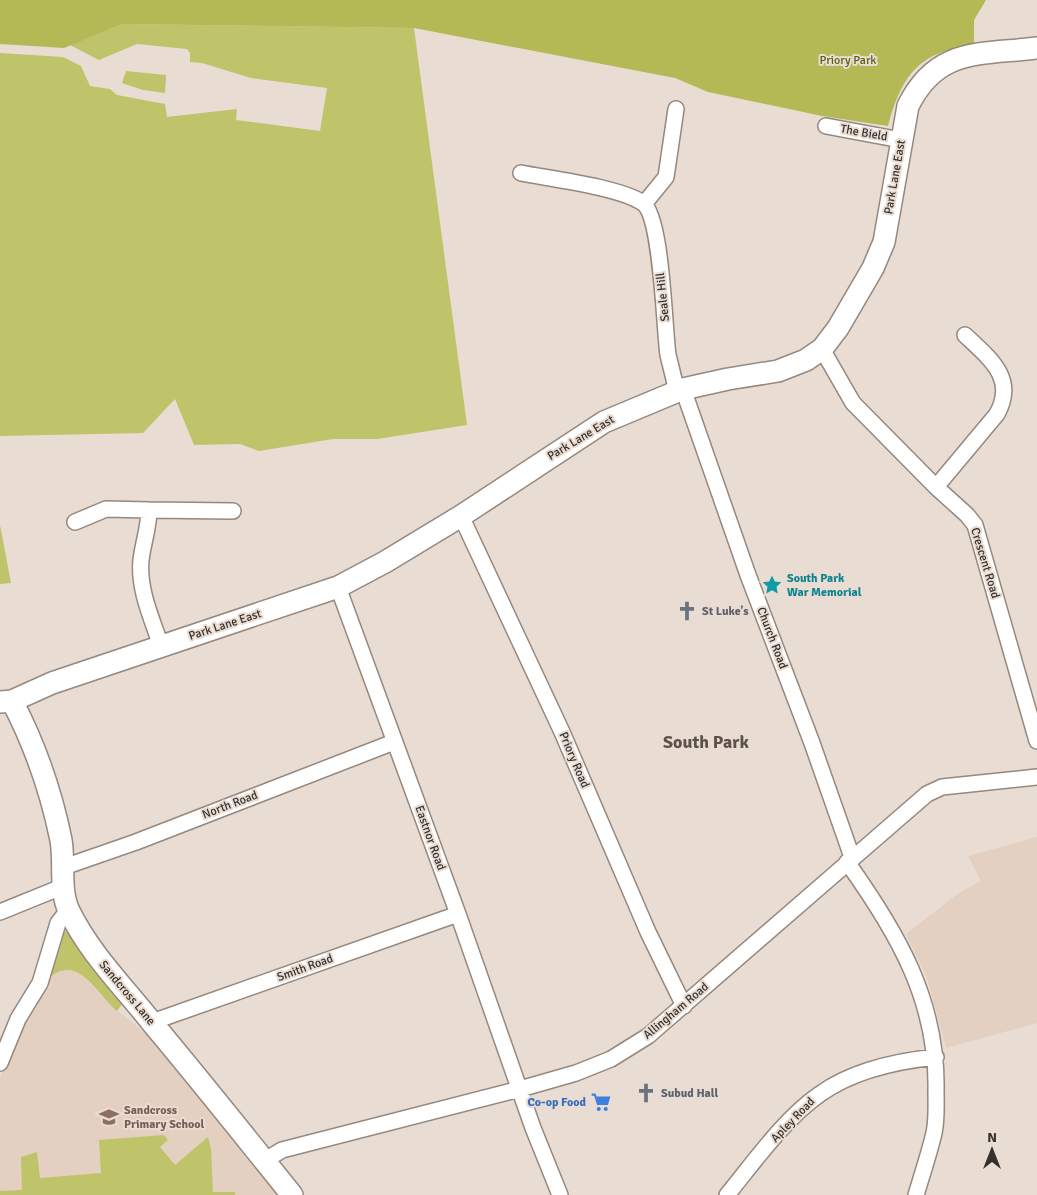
<svg xmlns="http://www.w3.org/2000/svg" width="1037" height="1195" viewBox="0 0 1037 1195" font-family="Signika,sans-serif">
<style>
.built{fill:#e3d0c1}
.green{fill:#bfc36a}
.forest{fill:#b4b855}
.lines{fill:none;stroke-linecap:round;stroke-linejoin:round}
.street-casing{stroke:#94887f;stroke-width:18}
.secondary-casing{stroke:#94887f;stroke-width:24}
.street{stroke:#fff;stroke-width:15}
.secondary{stroke:#fff;stroke-width:21}
.labels{text-anchor:middle;dominant-baseline:central;stroke-width:4;stroke-linejoin:round;paint-order:stroke}
.park-label{font-size:12px;fill:#5a5b12;stroke:#e9dcd2}
.street-label{font-size:12px;fill:#35302c;stroke:#e9dcd2}
.culture-label{font-size:12px;font-weight:bold;fill:#0d838f;stroke:#e9dcd2;text-anchor:start}
.worship-label{font-size:12px;font-weight:bold;fill:#5b616d;stroke:#e9dcd2;text-anchor:start}
.shop-label{font-size:12px;font-weight:bold;fill:#366cbe;stroke:#e9dcd2;text-anchor:end}
.education-label{font-size:12px;font-weight:bold;fill:#785e54;stroke:#e9dcd2;text-anchor:start}
.district-label{font-size:18px;font-weight:bold;fill:#5d524a;stroke:#e9dcd2}
</style>
<rect width="100%" height="100%" fill="#e9dcd2"/>
<path class="built" d="M 1037,837 L 1037,1023 L 946,1048 L 927,978 L 906,934 L 960,892 L 981,881 L 968,856 Z
M 68,968 L 80,972 L 112,1006 L 156,1042 L 280,1195 L 0,1195 L 0,1077 L 30,1012 L 49,978 L 58,971 Z"/>
<path class="green" d="M 122,24 L 414,28 L 467,425 L 377,439 L 333,439 L 259,451 L 240,444 L 194,445 L 175,399 L 143,433 L 0,436 L 0,53 L 63,57 L 81,66 L 90,86 L 110,89 L 117,95 L 165,104 L 167,117 L 237,109 L 236,120 L 320,131 L 327,88 L 251,78 L 202,63 L 190,62 L 190,53 L 187,49 L 137,44 L 99,60 L 70,45 Z
M 126,71 L 166,75 L 165,93 L 143,90 L 122,83 Z
M 0,525 L 11,583 L 0,584 Z
M 65,931 C 70,933 115,994 122,1004 L 117,1011 C 96,993 78,953 49,978 C 52,964 53,940 65,931 Z
M 164,1135 L 168,1140 L 160,1147 L 175,1165 L 208,1137 L 211,1149 L 213,1192 L 235,1192 L 235,1195 L 0,1195 L 0,1191 L 22,1190 L 21,1157 L 37,1152 L 40,1178 L 101,1173 L 99,1140 Z"/>
<path class="forest" d="M 0,0 L 986,0 L 974,20 L 974,43 C 961,47 945,50 933,56 C 906,69 895,99 888,126 L 822,116 L 708,92 L 675,78 L 414,28 L 122,24 L 64,48 L 0,44 Z"/>
<g class="lines">
<defs>
<path id="street" d="M 826,126 L 901,140
M 521,173 C 552,179 619,187 643,203 C 662,217 664,327 668,355 C 671,367 674,379 677,392
M 644,204 L 666,177 L 676,109
M 822,349 L 853,403 L 936,487 L 967,515 L 975,525 L 1037,741
M 683,389 L 748,575 L 812,743 L 852,857
M 936,487 L 997,414 C 1017,378 989,358 965,335
M 461,516 L 562,732 L 648,932 L 684,1006
M 75,522 L 106,509 L 149,510
M 338,587 L 458,914 L 533,1128 L 560,1195
M 161,646 C 152,619 138,589 141,560 C 143,543 149,527 149,510 L 233,511
M 847,862 C 897,932 938,1001 936,1091 C 936,1105 937,1120 934,1133 C 929,1154 922,1175 916,1195
M 64,867 L 136,842 L 394,742
M 0,912 L 64,886
M 152,1022 L 458,914
M 0,1063 L 18,1019 L 40,983 L 58,923 L 68,910
M 264,1161 L 282,1150 L 520,1089 L 576,1073 L 611,1059 L 648,1036 L 927,794 L 942,787 L 1037,777
M 727,1195 C 754,1162 785,1118 820,1094 C 852,1071 897,1061 936,1057"/>
<path id="secondary" d="M 12,701 C 35,745 51,791 61,840 C 65,863 59,890 69,911 C 90,954 124,987 153,1024 C 200,1080 246,1138 292,1195
M 0,702 L 12,701 L 52,683 L 338,587 L 385,562 L 461,516 L 604,422 L 683,389 L 728,379 L 778,371 L 806,360 L 822,349 L 838,328 L 873,268 L 884,242 L 908,106 C 937,47 980,55 1037,48"/>
</defs>
<use href="#street" class="street-casing"/>
<use href="#secondary" class="secondary-casing"/>
<use href="#street" class="street"/>
<use href="#secondary" class="secondary"/>
</g>
<defs>
<symbol id="sight-bare" viewBox="-9 -9 18 18"><path d="M0-6L1.8-2.2L6-1.7L2.9 1.2L3.7 5.4L0 3.3L-3.7 5.4L-2.9 1.2L-6-1.7L-1.8-2.2Z" fill="#0f9aa8" stroke="#e9dcd2" stroke-width="2.5" paint-order="stroke"/></symbol>
<symbol id="church-bare" viewBox="-9 -9 18 18"><path d="M-1.2-6h2.4v3.5h3.3v2.4h-3.3V6h-2.4V-.1h-3.3v-2.4h3.3Z" fill="#6b7280" stroke="#e9dcd2" stroke-width="2.5" paint-order="stroke"/></symbol>
<symbol id="supermarket-bare" viewBox="-9 -9 18 18"><path d="M-6-5.5h2.5l.6 2H6L4.5 2H-2.5L-4.4-4H-6ZM-1.5 3.2a1.3 1.3 0 1 0 .1 0ZM3 3.2a1.3 1.3 0 1 0 .1 0Z" fill="#3f7fe0" stroke="#e9dcd2" stroke-width="2.5" paint-order="stroke"/></symbol>
<symbol id="school-bare" viewBox="-9 -9 18 18"><path d="M0-5L7-2L0 1L-7-2ZM-4 1L0 2.5L4 1V4Q0 6-4 4Z" fill="#8d6e63" stroke="#e9dcd2" stroke-width="2.5" paint-order="stroke"/></symbol>
</defs>
<g fill-rule="evenodd">
<use href="#sight-bare" x="758" y="571" width="28" height="28"/>
<use href="#church-bare" x="673" y="597" width="28" height="28"/>
<use href="#church-bare" x="632" y="1079" width="28" height="28"/>
<use href="#supermarket-bare" x="587" y="1088" width="28" height="28"/>
<use href="#school-bare" x="95" y="1103" width="28" height="28"/>
</g>
<g class="labels">
<g class="park-label">
<text x="848" y="60">Priory Park</text>
</g>
<g class="street-label">
<text transform="translate(864 133) rotate(10)">The Bield</text>
<text transform="translate(895 177) rotate(-80)">Park Lane East</text>
<text transform="translate(663 297) rotate(-96)">Seale Hill</text>
<text transform="translate(581 438) rotate(-31)">Park Lane East</text>
<text transform="translate(985 563) rotate(73)">Crescent Road</text>
<text transform="translate(225 625) rotate(-18)">Park Lane East</text>
<text transform="translate(772 638) rotate(69)">Church Road</text>
<text transform="translate(574 760) rotate(67)">Priory Road</text>
<text transform="translate(230 805) rotate(-21)">North Road</text>
<text transform="translate(430 838) rotate(70)">Eastnor Road</text>
<text transform="translate(305 968) rotate(-20)">Smith Road</text>
<text transform="translate(127 993) rotate(50)">Sandcross Lane</text>
<text transform="translate(676 1011) rotate(-40)">Allingham Road</text>
<text transform="translate(793 1120) rotate(-46)">Apley Road</text>
</g>
<g class="culture-label">
<text x="787" y="578">South Park<tspan x="787" dy="14">War Memorial</tspan></text>
</g>
<g class="worship-label">
<text x="702" y="611">St Luke's</text>
<text x="661" y="1093">Subud Hall</text>
</g>
<g class="shop-label">
<text x="586" y="1102">Co-op Food</text>
</g>
<g class="education-label">
<text x="124" y="1110">Sandcross<tspan x="124" dy="14">Primary School</tspan></text>
</g>
<g class="district-label">
<text x="706" y="742">South Park</text>
</g>
</g>
<g transform="translate(992 1150)" stroke="#e9dcd2" stroke-width="4" paint-order="stroke">
<path d="M0-4L9 19L0 12L-9 19Z" fill="#35302c"/>
<text y="-8" font-size="14" font-weight="bold" text-anchor="middle" fill="#35302c">N</text>
</g>
</svg>
